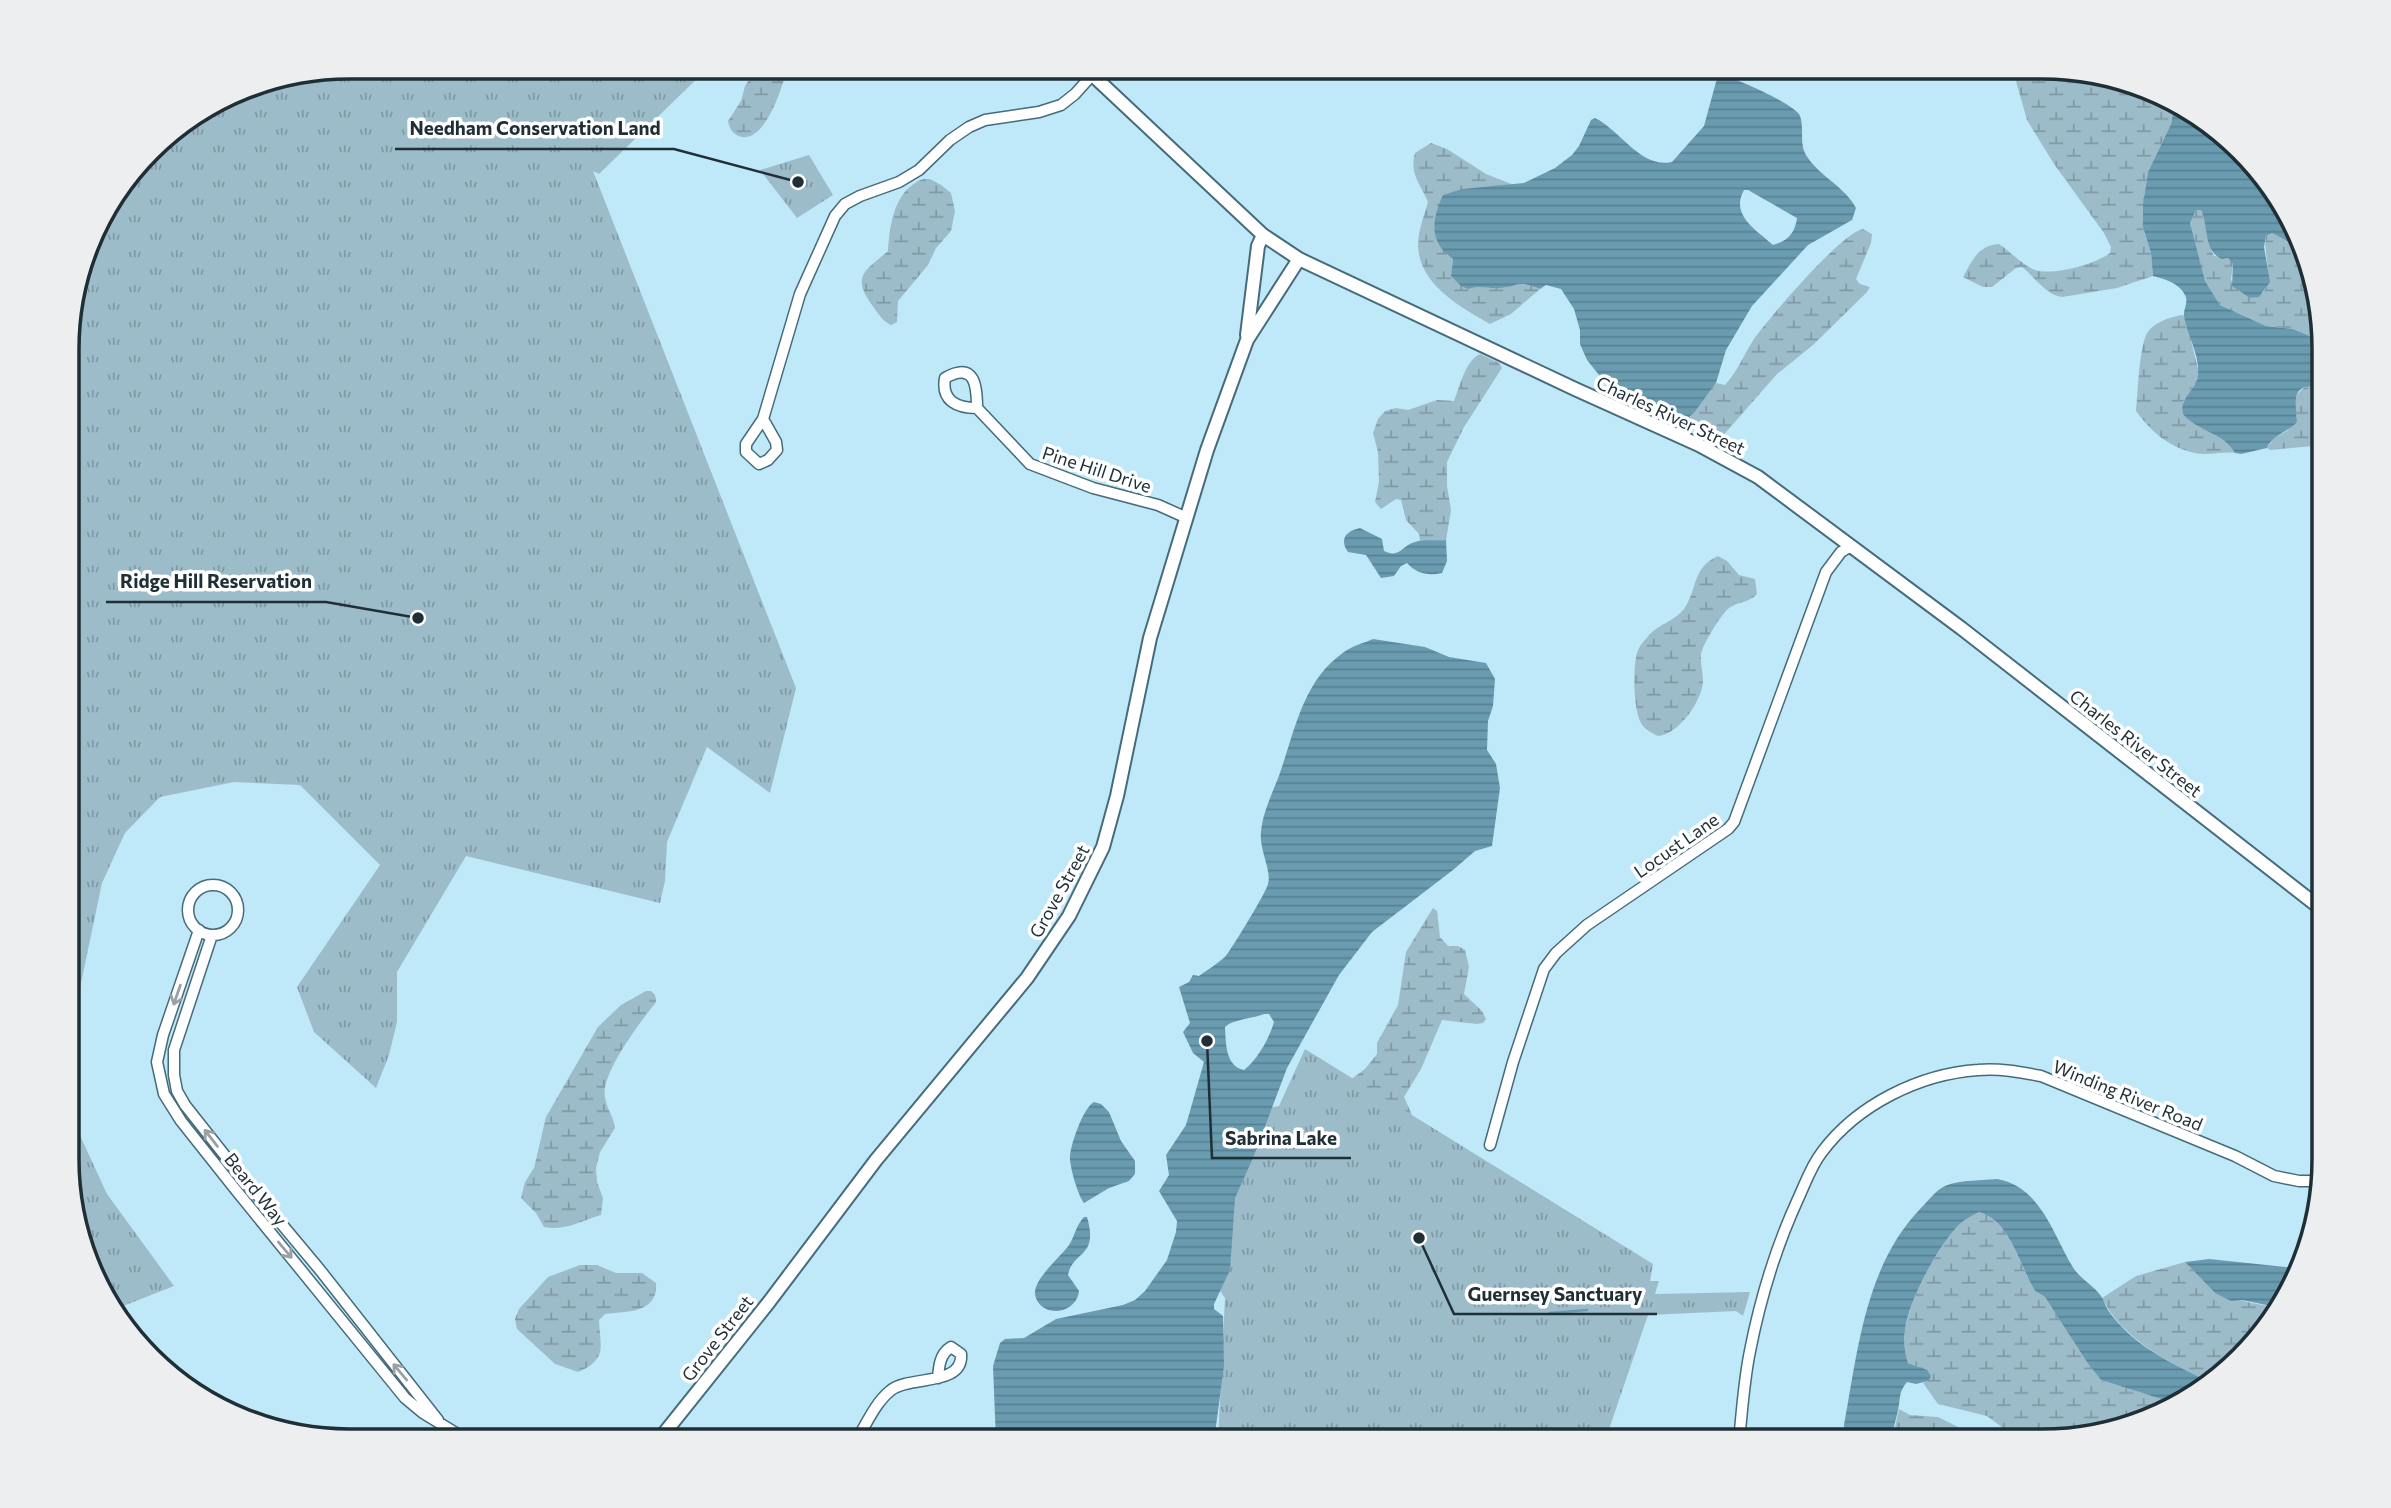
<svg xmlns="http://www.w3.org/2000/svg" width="2391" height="1508" viewBox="0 0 2391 1508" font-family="Commissioner,sans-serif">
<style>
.wetland{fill:url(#wetland-marsh)}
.park{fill:url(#park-tufts)}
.water{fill:url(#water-rules);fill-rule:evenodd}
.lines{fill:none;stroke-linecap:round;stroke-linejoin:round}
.stream{stroke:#6a9cb1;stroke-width:2.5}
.street-casing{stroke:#466b7a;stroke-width:13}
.secondary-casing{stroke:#466b7a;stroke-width:16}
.street{stroke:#fff;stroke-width:10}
.secondary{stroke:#fff;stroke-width:12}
.oneway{stroke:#9aa1a4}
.labels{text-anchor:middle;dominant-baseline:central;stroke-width:7;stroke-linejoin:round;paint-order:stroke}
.street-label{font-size:18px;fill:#1f2f35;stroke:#fff}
.rim{fill:none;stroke:#1f2f35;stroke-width:3.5}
.leader{fill:none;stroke:#1f2f35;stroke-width:2.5}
.callout-dot{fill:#1f2f35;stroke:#fff;stroke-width:2.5}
.callout-label{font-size:19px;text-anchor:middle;font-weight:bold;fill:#1f2f35;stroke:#fff;stroke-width:7;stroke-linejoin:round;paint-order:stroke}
</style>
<defs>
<pattern id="wetland-marsh" width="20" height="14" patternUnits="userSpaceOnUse" patternTransform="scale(1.75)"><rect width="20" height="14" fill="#9dbcca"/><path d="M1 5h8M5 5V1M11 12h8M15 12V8" fill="none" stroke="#7f99a5"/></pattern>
<pattern id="park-tufts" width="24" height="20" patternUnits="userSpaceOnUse" patternTransform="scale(1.75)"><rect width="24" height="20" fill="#9dbcca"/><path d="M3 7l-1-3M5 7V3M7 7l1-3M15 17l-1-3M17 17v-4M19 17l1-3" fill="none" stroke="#7f99a5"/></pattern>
<pattern id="water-rules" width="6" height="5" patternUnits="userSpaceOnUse" patternTransform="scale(1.75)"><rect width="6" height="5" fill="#6a9cb1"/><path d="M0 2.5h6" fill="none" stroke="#578091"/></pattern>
</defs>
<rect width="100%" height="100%" fill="#bfe8f9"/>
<path class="wetland" d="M 757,67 L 787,67 C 784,84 766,141 742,137 C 733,135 729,128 728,121 L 741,101 L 745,86 Z
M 2012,67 L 2043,67 L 2116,76 L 2175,103 L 2171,124 L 2148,172 L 2143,204 L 2143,227 L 2151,253 L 2153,276 L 2117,288 L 2062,297 C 2045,294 2035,277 2022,267 L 2016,268 L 1992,287 L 1983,287 L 1963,277 C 1972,261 1978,245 1999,244 C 2011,252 2022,265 2035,270 C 2053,276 2096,264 2110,253 L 2111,247 L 2104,233 L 2054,164 L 2027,120 Z
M 1431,143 L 1447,149 L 1486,174 L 1514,185 L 1462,189 L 1447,255 L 1453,259 L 1451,276 C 1466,281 1481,288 1496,288 C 1517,289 1514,278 1540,289 L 1511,314 L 1490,324 C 1457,305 1411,280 1419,234 C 1421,223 1425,213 1428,202 C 1421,185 1409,174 1415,153 Z
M 923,179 L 930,179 L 941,185 L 951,193 L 955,211 L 951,231 L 936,248 L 928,265 L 898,301 L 897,322 L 891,325 C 882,321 878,313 872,305 C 850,275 867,270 888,251 C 890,224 894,190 923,179 Z
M 2196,210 L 2201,210 C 2208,225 2206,242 2214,256 L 2231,259 L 2233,264 L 2231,280 L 2250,298 C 2281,294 2262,256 2266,236 L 2272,233 L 2289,242 L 2297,241 L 2324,331 L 2324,342 L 2293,329 L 2266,326 L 2220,305 L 2205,281 L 2192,237 L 2190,222 Z
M 1863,229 L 1872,234 L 1871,243 L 1856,279 L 1860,284 L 1870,287 L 1867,292 L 1813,345 L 1777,374 L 1720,439 L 1706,435 L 1683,422 L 1694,413 L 1716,383 L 1725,385 C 1738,371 1744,354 1754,339 C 1770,317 1841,233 1863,229 Z
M 2181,315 L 2185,316 L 2199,373 L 2196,384 L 2183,402 L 2216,435 L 2231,446 L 2235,453 C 2222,451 2208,456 2195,453 C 2170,448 2150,431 2136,411 C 2138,392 2139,348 2147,333 C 2154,322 2169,318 2181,315 Z
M 1480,354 L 1499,363 L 1502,368 L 1464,427 L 1447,462 L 1447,486 L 1451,510 L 1446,540 L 1420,541 L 1419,534 L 1406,520 L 1401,500 L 1396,499 L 1381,509 L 1375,502 L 1379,482 L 1378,452 L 1373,433 L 1378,419 L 1385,411 L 1396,408 L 1408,410 L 1437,400 L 1454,401 C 1460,386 1465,361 1480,354 Z
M 2311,385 L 2324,388 L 2324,445 L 2270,450 L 2267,448 L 2275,437 L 2287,431 L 2297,417 C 2292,402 2295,390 2311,385 Z
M 1718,556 L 1727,561 L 1739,575 L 1755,579 L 1757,594 C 1748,604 1734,601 1725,612 C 1718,620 1703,644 1701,654 C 1700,663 1703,672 1703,681 C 1702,701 1679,734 1658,736 C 1652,733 1644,729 1641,723 C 1633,709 1632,662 1639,648 C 1641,644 1646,639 1649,635 C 1659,624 1675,621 1684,609 C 1697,591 1692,567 1718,556 Z
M 1433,908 L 1437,911 L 1440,937 L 1448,946 L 1458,946 L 1465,950 L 1469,967 L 1464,994 L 1482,1011 L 1486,1019 L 1483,1023 L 1477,1024 L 1442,1020 L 1421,1069 L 1404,1097 L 1422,1138 L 1346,1083 L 1365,1069 L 1377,1054 L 1377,1043 L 1398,1005 L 1406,952 Z
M 646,991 L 651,991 L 655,995 L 656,1002 C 642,1020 600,1074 605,1097 C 606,1108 614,1117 615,1128 L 600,1152 L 596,1168 L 597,1182 L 603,1198 L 601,1215 C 580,1221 567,1231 544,1227 L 536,1213 L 521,1198 L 525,1182 L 534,1168 L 546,1117 L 598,1027 L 621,1005 Z
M 1979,1211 C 2009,1220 2020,1266 2035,1291 L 2045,1297 L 2101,1380 L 2180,1405 L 2060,1441 L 2049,1441 L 2017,1429 L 2003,1428 L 1987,1416 L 1938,1404 L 1923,1383 L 1928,1381 L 1919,1367 L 1908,1363 C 1905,1353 1903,1342 1905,1331 C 1908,1302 1937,1248 1957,1227 C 1963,1220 1971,1216 1979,1211 Z
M 2185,1262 L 2215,1293 L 2251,1303 L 2281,1308 L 2277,1316 L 2208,1381 C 2169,1363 2121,1338 2102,1298 L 2136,1276 Z
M 580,1265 L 597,1265 L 616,1273 L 642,1273 L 656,1283 C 658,1314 626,1311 605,1314 L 599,1320 C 600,1347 608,1359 578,1372 L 555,1364 L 517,1329 L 515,1319 L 519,1309 L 548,1277 Z
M 1899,1409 L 1910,1415 L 1938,1417 L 1982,1439 L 1987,1437 L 2002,1441 L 1892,1441 Z"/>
<path class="park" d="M 349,67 L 709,67 L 599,174 L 593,171 L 796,688 L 770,793 L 707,747 L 667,842 L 665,881 L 660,903 L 466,856 L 397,972 L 397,1022 L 389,1055 L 376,1088 L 314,1032 L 297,987 L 380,865 L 300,785 L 234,782 L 160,797 L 125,833 L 102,883 L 73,1021 L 71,1116 L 107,1194 L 174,1286 L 113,1310 L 105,1301 L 69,1196 L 69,312 L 96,224 L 162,137 L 241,88 Z
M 809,155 L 833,195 L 797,218 L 760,170 Z
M 1305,1049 L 1653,1264 L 1650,1281 L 1659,1281 L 1655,1294 L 1750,1292 L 1743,1316 L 1736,1311 L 1648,1315 L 1605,1441 L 1218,1441 L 1225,1298 L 1216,1285 L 1233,1192 L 1267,1108 L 1279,1106 Z"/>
<path class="water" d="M 1720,75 C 1735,77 1796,105 1800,116 C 1805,131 1798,144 1808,158 C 1821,177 1845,187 1856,208 L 1852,220 L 1808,245 L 1752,306 L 1726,350 L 1716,383 L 1694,413 L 1683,422 L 1615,390 L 1603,380 L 1587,360 L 1580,344 L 1580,330 L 1574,309 L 1561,289 L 1546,285 L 1540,289 C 1514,278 1518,289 1496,288 C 1485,288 1479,285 1468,289 L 1461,286 L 1451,276 L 1453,259 C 1428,242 1432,219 1443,195 L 1462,189 L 1524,183 L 1555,168 L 1572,155 L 1579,146 L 1591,120 L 1595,118 C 1620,130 1641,169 1672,162 L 1704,126 L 1716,82 ZM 1744,190 L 1748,190 L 1797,218 C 1795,233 1788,241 1773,245 C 1756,230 1730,215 1744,190 Z
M 2175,103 L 2199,114 L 2287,208 L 2297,241 L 2289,242 L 2272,233 L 2266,236 L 2264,247 L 2270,282 L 2259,297 L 2250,298 L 2232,286 L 2233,264 L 2228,258 L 2222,259 C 2203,251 2209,227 2201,210 L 2196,210 L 2190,223 L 2205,281 L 2220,305 L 2266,326 L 2293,329 L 2324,342 L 2324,388 C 2291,381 2295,398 2297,422 C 2288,432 2272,435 2267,448 L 2241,454 L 2235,453 C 2224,433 2197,431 2183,414 C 2179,397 2197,390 2198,375 C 2200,355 2187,335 2184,316 C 2183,310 2189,302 2185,295 C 2179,283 2165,279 2153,276 L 2151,253 L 2143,227 L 2143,204 L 2148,172 L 2171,124 Z
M 1360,528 L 1382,539 L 1384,551 C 1400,559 1402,545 1415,542 C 1425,539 1436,541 1446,540 L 1447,561 L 1442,573 C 1428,576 1417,574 1407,563 L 1401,566 L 1394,576 L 1381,578 L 1366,555 L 1348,552 C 1339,539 1346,531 1360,528 Z
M 1373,639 L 1425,647 L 1449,657 L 1486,663 L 1495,679 L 1493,706 L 1488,721 L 1487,750 L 1496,764 L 1500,788 L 1492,846 L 1475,851 L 1453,870 L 1372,932 L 1339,975 L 1287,1068 L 1253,1158 L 1235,1198 L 1230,1270 L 1214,1304 L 1214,1309 L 1223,1316 L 1224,1366 L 1214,1441 L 996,1441 L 993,1366 L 1000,1343 L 1005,1339 L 1024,1338 L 1056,1319 L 1123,1305 L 1135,1300 L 1145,1291 L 1167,1260 L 1176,1232 L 1177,1221 L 1159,1191 L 1169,1175 L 1166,1155 L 1186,1125 L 1204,1062 L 1193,1053 L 1183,1032 L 1190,1023 L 1179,987 L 1189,982 L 1193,975 L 1199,976 C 1207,970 1217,964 1225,957 C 1230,952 1267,891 1268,884 C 1272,870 1259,850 1261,832 C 1263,809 1275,789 1282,767 C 1296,725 1305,679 1344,652 C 1352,646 1364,643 1373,639 ZM 1264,1014 L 1269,1014 L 1274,1022 C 1269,1039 1258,1059 1244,1070 C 1225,1066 1226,1043 1225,1027 C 1233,1019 1252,1019 1264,1014 Z
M 1094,1102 L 1101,1104 L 1109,1112 L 1121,1141 L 1135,1161 L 1135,1174 L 1129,1181 L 1109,1188 L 1084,1203 C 1078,1196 1069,1165 1070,1156 C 1071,1144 1083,1108 1094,1102 Z
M 1997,1179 C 2042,1187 2053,1236 2074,1269 C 2082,1280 2094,1286 2101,1296 C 2104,1300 2105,1306 2108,1310 C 2113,1318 2122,1327 2129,1334 C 2150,1353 2182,1369 2208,1381 L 2180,1405 L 2101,1380 L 2087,1362 L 2045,1297 L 2035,1291 C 2020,1266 2009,1219 1979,1212 C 1971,1216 1963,1220 1957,1227 C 1937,1248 1908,1302 1905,1330 C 1903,1341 1905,1353 1908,1363 L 1927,1370 L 1931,1376 L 1928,1381 L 1916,1384 L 1907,1382 C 1898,1393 1901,1398 1898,1410 C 1896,1421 1892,1430 1892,1441 L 1845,1441 L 1844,1425 C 1858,1350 1865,1266 1921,1208 C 1927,1202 1933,1194 1940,1189 C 1954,1179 1980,1181 1997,1179 Z
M 1084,1217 L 1087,1217 C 1099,1258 1073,1250 1068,1275 L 1079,1291 C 1077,1313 1044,1319 1036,1298 C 1029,1282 1060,1258 1069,1245 C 1075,1236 1076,1225 1084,1217 Z
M 2209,1259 L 2294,1268 L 2300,1270 L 2281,1308 L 2242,1300 L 2231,1301 L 2215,1293 L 2185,1262 Z"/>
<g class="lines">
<path class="stream" d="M 1550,1313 L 1587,1310"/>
<defs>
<path id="street" d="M 977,408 C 977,386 975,361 945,378 C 941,401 957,408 977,408 L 1030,464 L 1093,488 L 1158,505 L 1187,518
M 763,419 L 776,442 L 777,450 L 768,460 L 759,464 L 746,452 L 746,444 L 763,419 L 800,294 L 835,216 L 845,204 L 860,196 L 899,182 L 919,170 L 950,140 L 969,127 L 985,120 L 1039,112 L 1061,105 L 1075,94 L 1092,75
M188 910a25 25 0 1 1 50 0a25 25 0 1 1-50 0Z
M 199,930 L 163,1035 L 157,1062 L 164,1094 L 181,1121 L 235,1189 L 405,1398 L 423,1413 L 469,1441
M 212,935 L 174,1050 L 174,1075 L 177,1091 L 185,1105 L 234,1167 L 320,1270 L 438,1420
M 1490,1145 L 1513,1062 L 1544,969 L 1556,953 L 1587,925 L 1728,829 L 1734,822 L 1826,572 L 1841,552 L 1851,546
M 856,1441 C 866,1425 875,1403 890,1391 C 908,1375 964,1387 961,1354 L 951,1347 C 940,1354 939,1365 938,1378
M 1739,1441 C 1742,1411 1744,1380 1750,1351 C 1760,1300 1776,1247 1798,1199 C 1805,1184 1811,1166 1822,1152 C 1857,1105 1919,1074 1978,1070 C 1999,1068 2020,1072 2041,1076 L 2235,1156 L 2274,1176 L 2299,1181 L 2323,1181"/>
<path id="secondary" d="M 1084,67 L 1263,235 L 1299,259 L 1575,389 L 1699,445 L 1758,477 L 1961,628 L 2324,911
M 1247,335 L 1258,246 L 1263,235
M 658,1441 L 769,1302 L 876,1160 L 1027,978 L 1069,916 L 1103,847 L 1117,796 L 1150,638 L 1207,450 L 1247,340 L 1299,259"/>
</defs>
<use href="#street" class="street-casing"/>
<use href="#secondary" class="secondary-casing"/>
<use href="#street" class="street"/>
<use href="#secondary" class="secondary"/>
</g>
<defs><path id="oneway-shaft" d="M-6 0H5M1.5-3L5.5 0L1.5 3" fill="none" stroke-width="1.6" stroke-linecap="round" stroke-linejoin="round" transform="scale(1.75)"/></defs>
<g class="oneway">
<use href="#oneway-shaft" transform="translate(177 995) rotate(109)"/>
<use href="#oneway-shaft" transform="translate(211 1138) rotate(-128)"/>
<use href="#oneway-shaft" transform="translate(285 1250) rotate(50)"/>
<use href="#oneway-shaft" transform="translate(400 1372) rotate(-130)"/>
</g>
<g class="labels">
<g class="street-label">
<text transform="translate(1671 415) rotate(25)">Charles River Street</text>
<text transform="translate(1097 469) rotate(18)">Pine Hill Drive</text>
<text transform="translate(2136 743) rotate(38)">Charles River Street</text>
<text transform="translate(1676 845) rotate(-35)">Locust Lane</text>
<text transform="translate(1059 891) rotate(-61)">Grove Street</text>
<text transform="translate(2128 1095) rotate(22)">Winding River Road</text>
<text transform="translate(256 1189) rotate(51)">Beard Way</text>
<text transform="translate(717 1338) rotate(-52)">Grove Street</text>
</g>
</g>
<path d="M0 0H2391V1508H0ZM349 79H2042A270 270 0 0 1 2312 349V1159A270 270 0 0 1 2042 1429H349A270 270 0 0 1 79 1159V349A270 270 0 0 1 349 79Z" fill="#edeeef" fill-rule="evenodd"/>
<path class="rim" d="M349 79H2042A270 270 0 0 1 2312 349V1159A270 270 0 0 1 2042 1429H349A270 270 0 0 1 79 1159V349A270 270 0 0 1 349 79Z"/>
<path class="leader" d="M798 182L674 149H395M418 618L326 602H106M1207 1041L1212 1158H1351M1419 1238L1454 1314H1657"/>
<g class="callout-dot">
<circle cx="798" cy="182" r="7"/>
<circle cx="418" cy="618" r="7"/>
<circle cx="1207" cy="1041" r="7"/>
<circle cx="1419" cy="1238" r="7"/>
</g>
<g class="callout-label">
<text x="535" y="135">Needham Conservation Land</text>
<text x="216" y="588">Ridge Hill Reservation</text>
<text x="1281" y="1145">Sabrina Lake</text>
<text x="1555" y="1301">Guernsey Sanctuary</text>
</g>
</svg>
